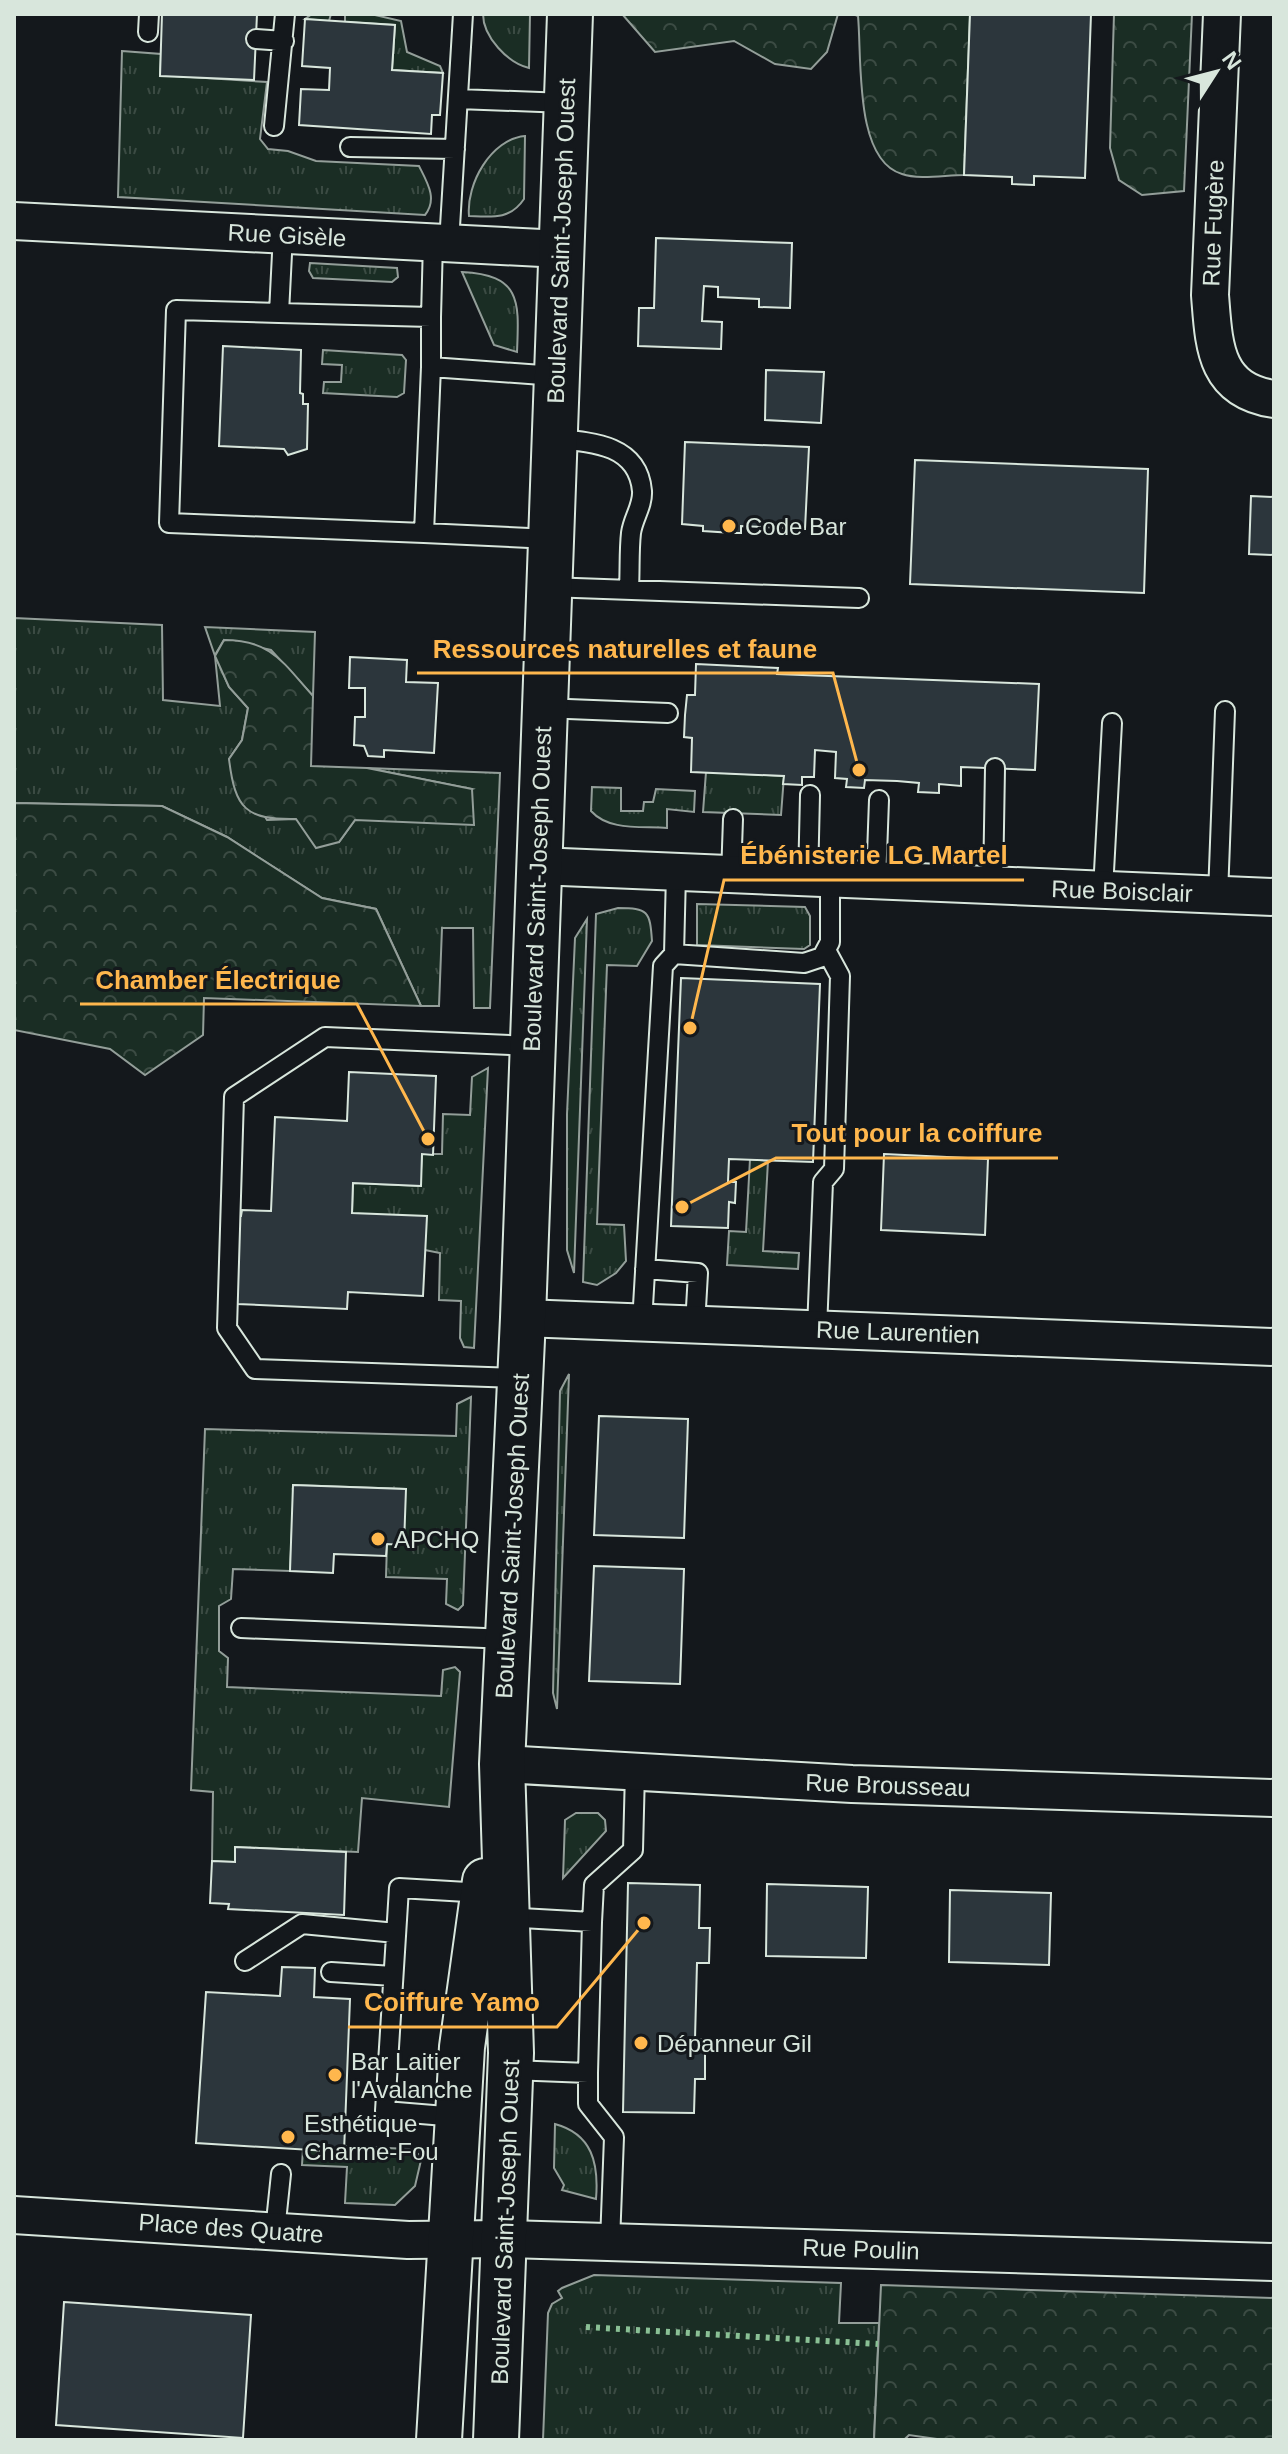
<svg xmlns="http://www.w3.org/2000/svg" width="1288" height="2454" viewBox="0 0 1288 2454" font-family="Arial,sans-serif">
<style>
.grass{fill:url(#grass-tufts);stroke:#939e99;stroke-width:2}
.forest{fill:url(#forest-crowns);stroke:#939e99;stroke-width:2}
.building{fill:#2c363c;stroke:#d8e6dc;stroke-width:2}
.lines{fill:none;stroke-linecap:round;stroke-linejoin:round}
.service-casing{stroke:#d8e6dc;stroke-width:22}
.minor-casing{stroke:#d8e6dc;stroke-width:40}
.secondary-casing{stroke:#d8e6dc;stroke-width:48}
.service{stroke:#14181c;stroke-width:18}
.minor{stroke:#14181c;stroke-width:36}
.secondary{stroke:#14181c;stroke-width:44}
.hedge{stroke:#8ac095;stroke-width:6;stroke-dasharray:4 6;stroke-linecap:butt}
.poi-dot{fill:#ffb74d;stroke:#14181c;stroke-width:3}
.labels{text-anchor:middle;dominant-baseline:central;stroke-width:6;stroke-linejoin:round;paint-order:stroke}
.street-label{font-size:24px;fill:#d8e6dc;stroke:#14181c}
.poi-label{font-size:24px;fill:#d8e6dc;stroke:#14181c;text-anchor:start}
.leader{fill:none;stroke:#ffb74d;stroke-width:3}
.callout-dot{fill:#ffb74d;stroke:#14181c;stroke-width:3}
.callout-label{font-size:26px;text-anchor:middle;font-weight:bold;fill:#ffb74d;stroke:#14181c;stroke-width:6;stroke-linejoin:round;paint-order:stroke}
</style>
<defs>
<pattern id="grass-tufts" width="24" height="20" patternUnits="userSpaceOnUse" patternTransform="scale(2)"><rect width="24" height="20" fill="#1a2d24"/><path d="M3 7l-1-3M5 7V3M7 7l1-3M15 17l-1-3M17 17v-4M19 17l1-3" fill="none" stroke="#3b4b43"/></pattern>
<pattern id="forest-crowns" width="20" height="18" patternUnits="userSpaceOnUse" patternTransform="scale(2)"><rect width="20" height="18" fill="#1a2d24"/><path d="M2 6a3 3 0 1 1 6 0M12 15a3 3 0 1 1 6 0" fill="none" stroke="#3b4b43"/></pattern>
</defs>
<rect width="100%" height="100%" fill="#14181c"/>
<path class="grass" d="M 312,14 L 375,15 L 401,21 L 407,52 L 440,66 L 443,73 L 392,70 L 395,25 L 345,22 L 345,15 L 331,14 L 329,21 L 305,19 Z
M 483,14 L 530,14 L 529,68 C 508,63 483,37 483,14 Z
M 122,51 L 161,54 L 160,75 L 267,82 L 260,139 L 268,149 L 288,151 L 316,161 L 419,166 C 427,182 438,199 425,215 L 118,197 Z
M 525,136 L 524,199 C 510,220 492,217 469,216 C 466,184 491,139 525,136 Z
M 310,263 L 397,268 L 398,277 L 392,282 L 313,278 L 309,271 Z
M 462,272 C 522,275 519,302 517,352 L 494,345 Z
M 323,350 L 402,355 L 406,360 L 404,393 L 397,397 L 323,393 L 324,382 L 341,382 L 342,365 L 322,364 Z
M 14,618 L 162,625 L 163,700 L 220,706 L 215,656 L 205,627 L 315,632 L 313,696 L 271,650 L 224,640 L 215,655 L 229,687 L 248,708 L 242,740 L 229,759 L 267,820 L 296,819 L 339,842 L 355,820 L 383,820 L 472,789 L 367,768 L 500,773 L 490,1008 L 474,1008 L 473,928 L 442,928 L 439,1006 L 421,1006 L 376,909 L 322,898 L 227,837 L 162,806 L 14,803 Z
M 706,772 L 784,776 L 781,815 L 703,812 Z
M 592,787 L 621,788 L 621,811 L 643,811 L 644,802 L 653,802 L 656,789 L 695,791 L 694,812 L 667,809 L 667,828 C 641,826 609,831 591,811 Z
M 697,904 L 805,907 L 810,916 L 810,945 L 804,949 L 697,945 Z
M 618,908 C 648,908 650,911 652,941 L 637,966 L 607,965 L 597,1224 L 624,1225 L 626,1261 L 616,1273 L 597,1285 L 583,1282 L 596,914 Z
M 587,919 L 574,1273 L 567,1250 L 567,1114 L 575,938 Z
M 488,1068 L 474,1348 L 464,1347 L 460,1338 L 461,1301 L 439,1300 L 440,1253 L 425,1250 L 352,1213 L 353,1183 L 420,1186 L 422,1154 L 442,1154 L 443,1114 L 470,1115 L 472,1077 Z
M 750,1159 L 768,1161 L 763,1251 L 799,1253 L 798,1269 L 727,1265 L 729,1231 L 746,1232 Z
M 569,1374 L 557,1709 L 553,1693 L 560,1391 Z
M 471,1397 L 463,1605 L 458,1610 L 446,1604 L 447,1579 L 386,1577 L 387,1544 L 405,1489 L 294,1485 L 290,1571 L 233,1569 L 231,1599 L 219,1606 L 219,1651 L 228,1658 L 227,1687 L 441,1696 L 443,1670 L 455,1667 L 460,1672 L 449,1807 L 362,1798 L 358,1852 L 236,1847 L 235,1862 L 212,1861 L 213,1792 L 191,1790 L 205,1429 L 456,1436 L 457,1404 Z
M 576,1813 L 598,1813 L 605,1820 L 606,1831 L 563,1878 L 565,1820 Z
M 555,2124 C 592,2134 599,2163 596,2199 L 562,2190 L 564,2185 L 554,2168 Z
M 344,2146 L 409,2149 L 422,2156 L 415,2186 L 395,2205 L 345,2203 L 347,2167 L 302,2165 L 303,2149 L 344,2152 Z
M 594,2275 L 841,2283 L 839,2323 L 879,2323 L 874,2440 L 543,2440 L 548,2313 L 552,2304 L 562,2298 L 558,2291 L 562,2288 Z"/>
<path class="forest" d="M 622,14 L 838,14 L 827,52 L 811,69 L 775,64 L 734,41 L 655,52 Z
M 853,14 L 970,14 L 964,175 C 945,175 919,180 902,174 C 854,160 862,59 858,16 Z
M 1114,14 L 1192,14 L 1184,191 L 1142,195 L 1119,180 L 1110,148 Z
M 224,640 C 272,640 283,663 313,696 L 311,766 L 367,768 L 472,789 L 474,825 L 355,820 L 339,842 L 316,848 L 296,819 C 246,820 235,809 229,759 L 242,740 L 248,708 L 229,687 L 215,656 Z
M 14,803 L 162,806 L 227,837 L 322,898 L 376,909 L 421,1006 L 204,998 L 203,1035 L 145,1075 L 110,1049 L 14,1030 Z
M 881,2285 L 1274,2298 L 1274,2440 L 944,2440 L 909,2435 L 904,2440 L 874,2440 Z"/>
<path class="building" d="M 162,14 L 257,14 L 254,80 L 160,76 Z
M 970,14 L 1091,14 L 1085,178 L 1034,176 L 1034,185 L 1012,184 L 1012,177 L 964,175 Z
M 305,19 L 395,25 L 392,70 L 443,73 L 440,115 L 432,115 L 431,134 L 299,125 L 301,89 L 329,90 L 330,68 L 302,66 Z
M 656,238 L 792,243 L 790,308 L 759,307 L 759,299 L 718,297 L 718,287 L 704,286 L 702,321 L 722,322 L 721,349 L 638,346 L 639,308 L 654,308 Z
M 223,346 L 301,350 L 300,393 L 303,394 L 303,404 L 308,404 L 307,449 L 288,455 L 284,449 L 219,446 Z
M 766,370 L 824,372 L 821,423 L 765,420 Z
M 685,442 L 809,447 L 805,529 L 796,529 L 796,535 L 784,535 L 785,528 L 741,526 L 741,533 L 733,533 L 703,531 L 703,526 L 682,524 Z
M 915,460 L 1148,469 L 1144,593 L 910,584 Z
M 1251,496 L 1274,497 L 1274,555 L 1249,554 Z
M 350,657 L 407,660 L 406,682 L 438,683 L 434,753 L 384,750 L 384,757 L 368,756 L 364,746 L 354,745 L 355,717 L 365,717 L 365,688 L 349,688 Z
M 696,664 L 778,668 L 777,674 L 1039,684 L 1035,770 L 961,767 L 961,786 L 939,784 L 939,793 L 918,792 L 919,783 L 897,781 L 865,780 L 864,788 L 846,787 L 847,779 L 835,778 L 836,752 L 815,750 L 814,777 L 802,777 L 802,785 L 783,784 L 784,776 L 691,772 L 692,738 L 684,737 L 685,715 L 687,695 L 695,695 Z
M 681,978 L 820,984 L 813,1162 L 729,1159 L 728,1182 L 736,1182 L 735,1203 L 729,1202 L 728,1228 L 671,1226 Z
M 349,1072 L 436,1076 L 433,1155 L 422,1154 L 421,1186 L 353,1183 L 352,1213 L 427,1216 L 423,1296 L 348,1292 L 347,1309 L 237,1304 L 237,1293 L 233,1293 L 236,1216 L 241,1216 L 242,1210 L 271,1211 L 275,1117 L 347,1121 Z
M 884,1154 L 988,1159 L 985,1235 L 881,1230 Z
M 599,1416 L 688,1419 L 684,1538 L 594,1535 Z
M 293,1485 L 406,1489 L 404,1545 L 387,1544 L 386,1556 L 334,1554 L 333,1573 L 290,1571 Z
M 594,1566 L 684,1569 L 680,1684 L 589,1681 Z
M 235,1847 L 346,1852 L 344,1915 L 228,1909 L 229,1904 L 210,1903 L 212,1861 L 235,1862 Z
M 628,1883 L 700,1885 L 699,1928 L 710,1928 L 709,1963 L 697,1963 L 695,2039 L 705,2039 L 705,2079 L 695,2079 L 694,2113 L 623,2112 Z
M 767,1884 L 868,1887 L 866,1958 L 766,1956 Z
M 950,1890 L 1051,1893 L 1049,1965 L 949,1962 Z
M 282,1967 L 315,1968 L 314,1997 L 350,1999 L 344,2152 L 196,2143 L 206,1992 L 280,1996 Z
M 64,2302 L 251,2315 L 243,2438 L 56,2425 Z"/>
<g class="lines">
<defs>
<path id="service" d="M 148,32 L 149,14
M 256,39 L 284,41
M 458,99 L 566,103
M 274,126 L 285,14
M 350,147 L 455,149
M 283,234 L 279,313 L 431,317 L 433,242
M 449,243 L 463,14
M 279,313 L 176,310 L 169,523 L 424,533
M 431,317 L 431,367 L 556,376
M 431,367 L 424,533 L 550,539
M 555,439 C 591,442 638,444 642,491 C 643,506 633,518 631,533 C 629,551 630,570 629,589
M 548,587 L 859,598
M 543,708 L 668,713
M 731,876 L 733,819
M 808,880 L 810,795
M 876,882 L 879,800
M 993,886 L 995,768
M 1103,890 L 1112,723
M 1218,895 L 1225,711
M 674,954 L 676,874
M 645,1269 L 698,1273 L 695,1325
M 642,1323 L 663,966 L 674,954 L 804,963 L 822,957 L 830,942 L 830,880
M 817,1329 L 823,1182 L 834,1169 L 840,976 L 827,952
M 520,1378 L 255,1369 L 227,1328 L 234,1097 L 325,1037 L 532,1046
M 241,1628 L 508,1639
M 504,1917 L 592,1922 L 588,2073 L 511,2070
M 592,1922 L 594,1885 L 633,1850 L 635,1772
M 245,1961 L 302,1924 L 396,1933
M 331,1972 L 393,1976
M 588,2073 L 588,2104 L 614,2137 L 610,2242
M 457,2117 L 385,2111 L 399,1888 L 484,1893
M 275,2231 L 281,2174"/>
<path id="minor" d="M 1222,14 L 1210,295 C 1214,345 1214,390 1274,399
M 14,221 L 561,249
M 538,866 L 1274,897
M 523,1318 L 1274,1347
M 502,1764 L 852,1784 L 1274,1798
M 14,2215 L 408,2240 L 505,2239 L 1274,2262"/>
<path id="secondary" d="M 439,2440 L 462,2047 L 485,1881
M 496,2440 L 511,2053 L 502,1764 L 523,1318 L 570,14"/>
</defs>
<use href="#service" class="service-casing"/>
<use href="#minor" class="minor-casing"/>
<use href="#secondary" class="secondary-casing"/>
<use href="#service" class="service"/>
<use href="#minor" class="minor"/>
<use href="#secondary" class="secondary"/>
<path class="hedge" d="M 586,2327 L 878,2344"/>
</g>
<g class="poi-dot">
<circle cx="729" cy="526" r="8"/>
<circle cx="378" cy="1539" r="8"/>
<circle cx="641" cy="2043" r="8"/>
<circle cx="335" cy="2075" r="8"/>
<circle cx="288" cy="2137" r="8"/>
</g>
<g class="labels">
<g class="street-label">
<text transform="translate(1213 223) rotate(-88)">Rue Fugère</text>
<text transform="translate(287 235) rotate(3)">Rue Gisèle</text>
<text transform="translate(561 241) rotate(-88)">Boulevard Saint-Joseph Ouest</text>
<text transform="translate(537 889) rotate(-88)">Boulevard Saint-Joseph Ouest</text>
<text transform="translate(1122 891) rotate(2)">Rue Boisclair</text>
<text transform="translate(898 1332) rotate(2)">Rue Laurentien</text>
<text transform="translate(512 1536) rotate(-87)">Boulevard Saint-Joseph Ouest</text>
<text transform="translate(888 1785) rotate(2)">Rue Brousseau</text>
<text transform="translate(505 2222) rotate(-88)">Boulevard Saint-Joseph Ouest</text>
<text transform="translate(231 2228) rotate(4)">Place des Quatre</text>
<text transform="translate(861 2249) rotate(2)">Rue Poulin</text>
</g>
<g class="poi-label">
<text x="745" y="526">Code Bar</text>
<text x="394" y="1539">APCHQ</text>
<text x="657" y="2043">Dépanneur Gil</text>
<text x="351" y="2061">Bar Laitier<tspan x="351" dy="28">l'Avalanche</tspan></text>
<text x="304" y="2123">Esthétique<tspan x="304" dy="28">Charme-Fou</tspan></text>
</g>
</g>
<path class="leader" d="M859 770L833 673H417M690 1028L724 880H1024M428 1139L357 1004H80M682 1207L776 1158H1058M644 1923L557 2027H348"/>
<g class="callout-dot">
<circle cx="859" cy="770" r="8"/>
<circle cx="690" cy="1028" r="8"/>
<circle cx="428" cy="1139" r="8"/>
<circle cx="682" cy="1207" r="8"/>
<circle cx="644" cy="1923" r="8"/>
</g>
<g class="callout-label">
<text x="625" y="658">Ressources naturelles et faune</text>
<text x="874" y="864">Ébénisterie LG Martel</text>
<text x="218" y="989">Chamber Électrique</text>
<text x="917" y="1142">Tout pour la coiffure</text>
<text x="452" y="2011">Coiffure Yamo</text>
</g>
<rect width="1288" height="2454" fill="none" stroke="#d8e6dc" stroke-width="32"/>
<g transform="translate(1216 72) rotate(54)" stroke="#14181c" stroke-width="6" paint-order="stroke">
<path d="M0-6L14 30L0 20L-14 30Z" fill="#d8e6dc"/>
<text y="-12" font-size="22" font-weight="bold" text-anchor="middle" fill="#d8e6dc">N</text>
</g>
</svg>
